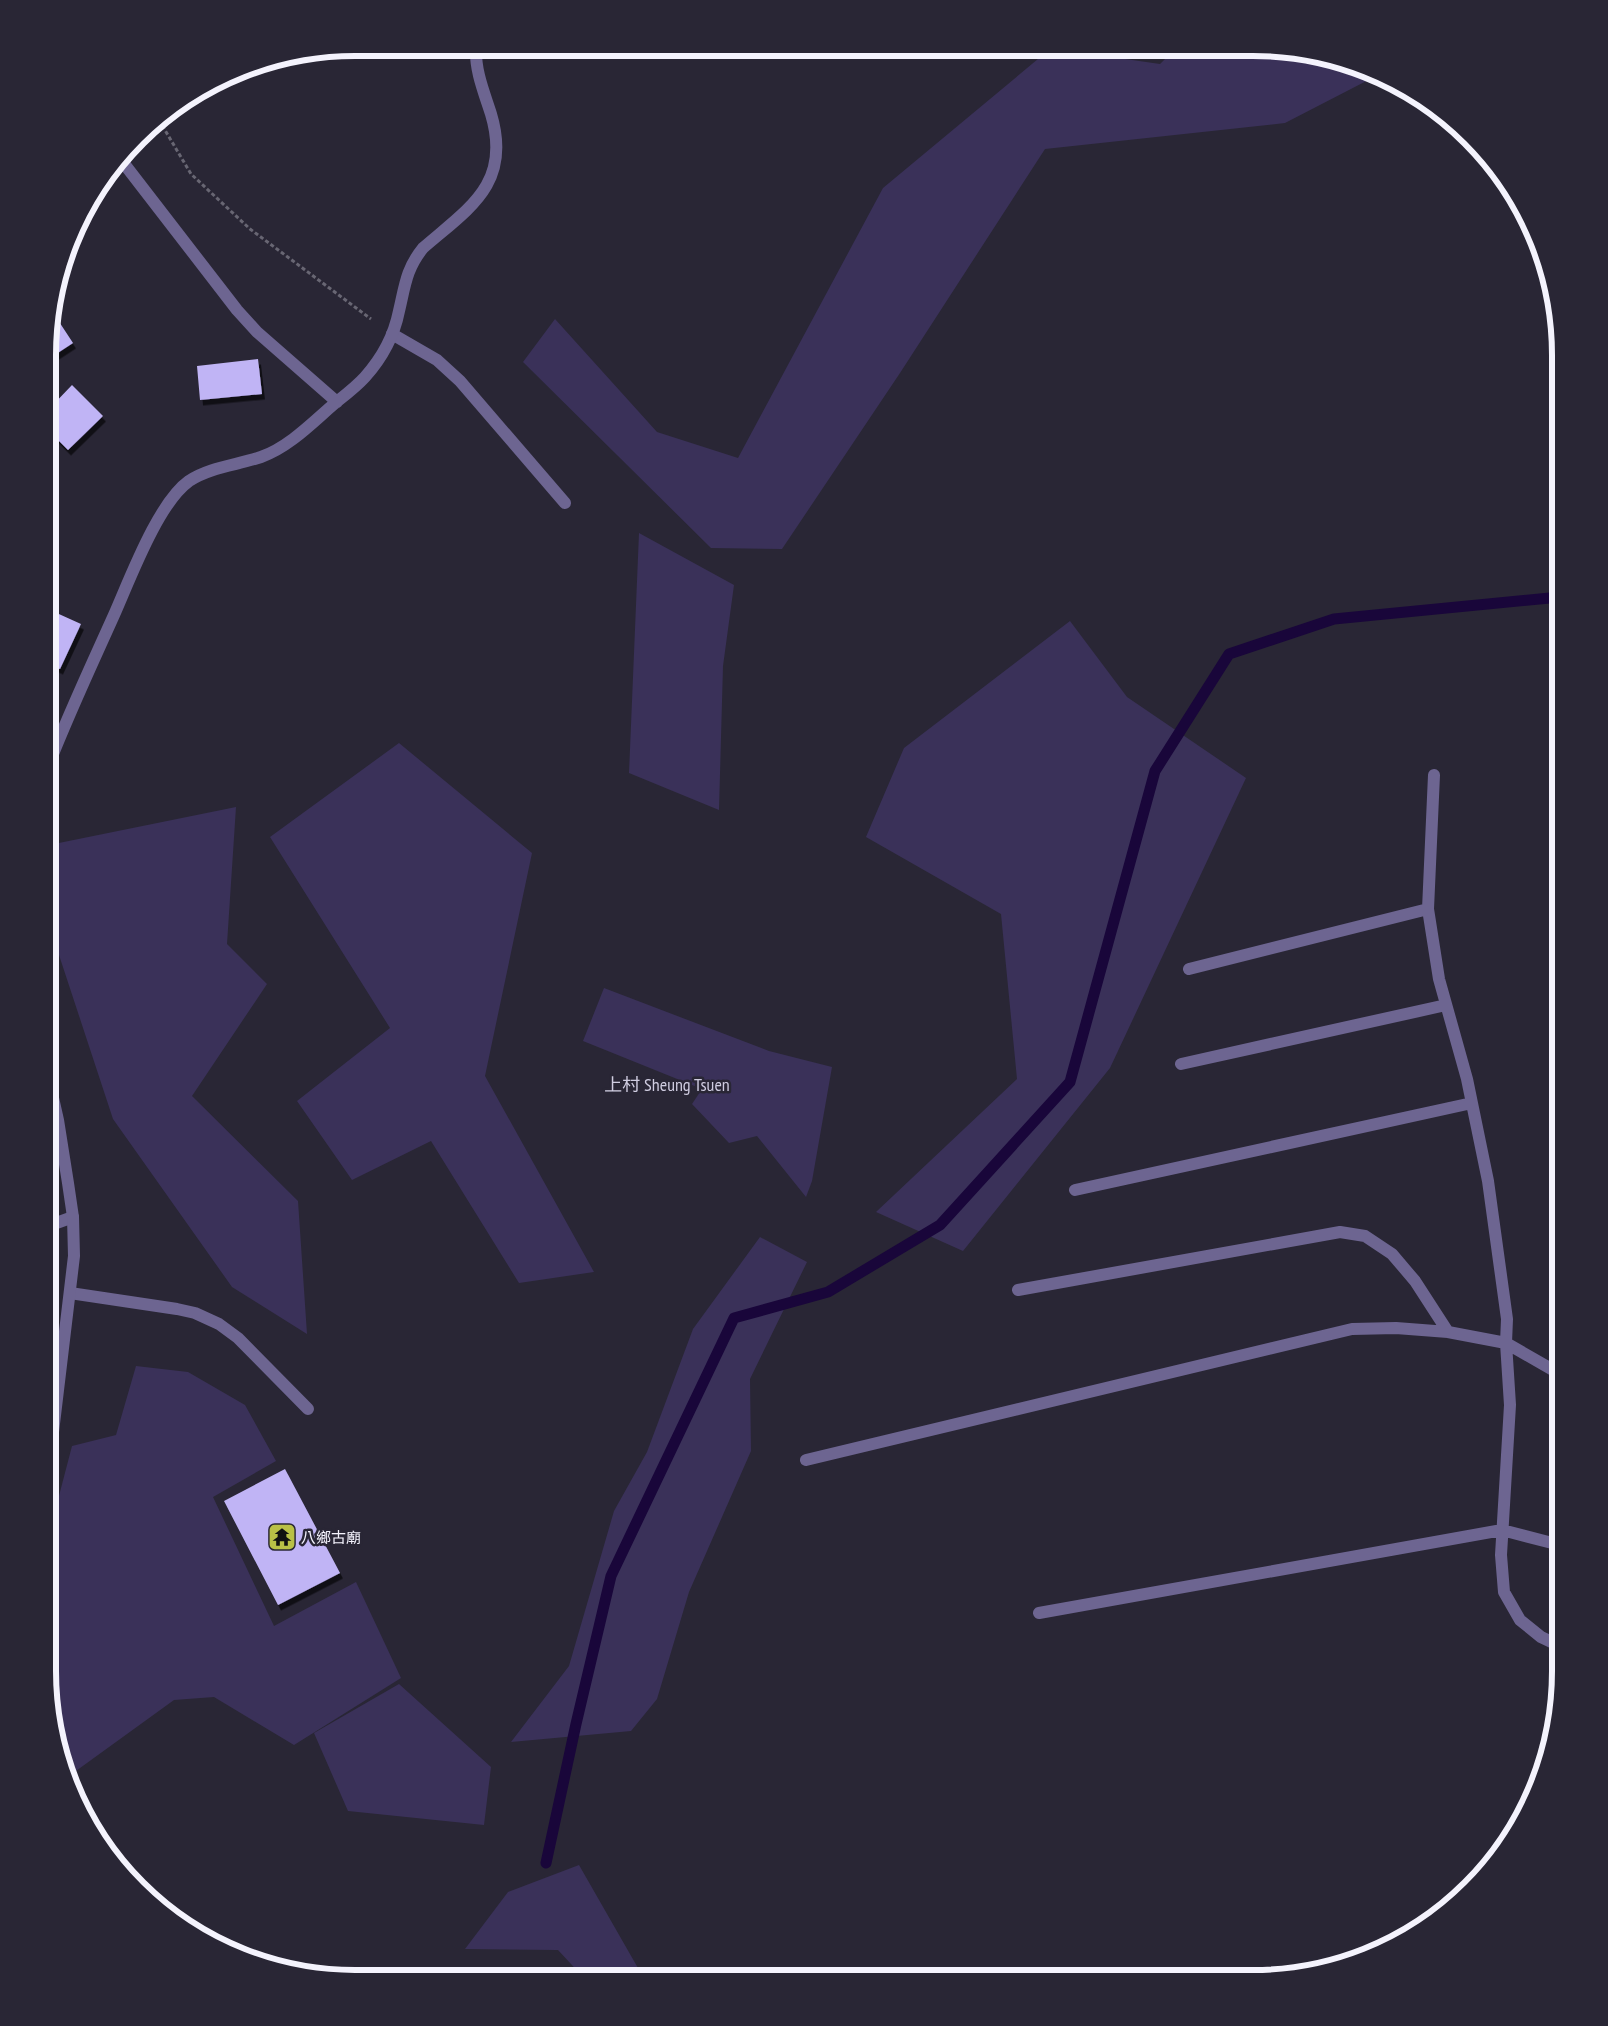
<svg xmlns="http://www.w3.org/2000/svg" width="1608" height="2026" viewBox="0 0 1608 2026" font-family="'PT Sans Narrow','Noto Sans TC',sans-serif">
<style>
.green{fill:#3a3159}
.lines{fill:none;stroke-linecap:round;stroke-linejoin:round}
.stream{stroke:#19063a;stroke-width:11}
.building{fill:#c0b4f5;filter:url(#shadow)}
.path{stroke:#686673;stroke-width:3;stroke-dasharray:4 2.5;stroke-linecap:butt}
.service{stroke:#6d6591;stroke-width:12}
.minor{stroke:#6d6591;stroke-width:12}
.labels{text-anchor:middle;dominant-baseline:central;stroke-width:5;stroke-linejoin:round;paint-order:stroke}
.poi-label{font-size:15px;fill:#f4f3fd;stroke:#292635;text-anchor:start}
.quarter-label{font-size:18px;fill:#d0cde1;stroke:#292635}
.rim{fill:none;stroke:#f4f3fd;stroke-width:6}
</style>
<defs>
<filter id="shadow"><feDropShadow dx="3" dy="5.5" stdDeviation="0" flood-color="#0009"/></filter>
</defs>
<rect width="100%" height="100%" fill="#292635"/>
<path class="green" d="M 1050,49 L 1063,50 L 1160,64 L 1174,50 L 1293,50 L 1370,71 L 1378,75 L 1285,123 L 1045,149 L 900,373 L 782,549 L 711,548 L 523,362 L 555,319 L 657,432 L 738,458 L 883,188 Z
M 639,533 L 734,585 L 723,666 L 719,810 L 629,773 Z
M 1070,621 L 1127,697 L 1246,778 L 1110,1068 L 963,1251 L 876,1212 L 1017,1079 L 1001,914 L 866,837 L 904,748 Z
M 399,743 L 532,853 L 485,1076 L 594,1272 L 519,1283 L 431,1141 L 352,1180 L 297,1101 L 390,1028 L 270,837 Z
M 236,807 L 227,944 L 267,984 L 192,1096 L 298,1201 L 307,1334 L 232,1287 L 113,1119 L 59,955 L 49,957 L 49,845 Z
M 604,988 L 769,1051 L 832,1067 L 812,1181 L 806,1197 L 757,1136 L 729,1143 L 692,1104 L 702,1089 L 583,1041 Z
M 760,1237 L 807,1262 L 750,1379 L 751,1451 L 689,1592 L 657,1699 L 631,1731 L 511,1742 L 569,1666 L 614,1511 L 647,1452 L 693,1329 Z
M 136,1366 L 188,1372 L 245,1405 L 276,1461 L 213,1497 L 274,1626 L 356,1582 L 401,1678 L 294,1745 L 214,1697 L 174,1700 L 69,1776 L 58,1751 L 48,1671 L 48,1538 L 72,1446 L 116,1435 Z
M 399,1684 L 491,1767 L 484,1825 L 348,1811 L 314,1733 Z
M 579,1865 L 642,1975 L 640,1978 L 584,1978 L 558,1950 L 465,1949 L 508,1892 Z"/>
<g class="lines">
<path class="stream" d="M 546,1863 L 576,1724 L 611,1576 L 734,1318 L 828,1292 L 940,1225 L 1070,1082 L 1155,771 L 1229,654 L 1334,619 L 1560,597"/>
</g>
<path class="building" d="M 52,311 L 73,343 L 50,358 L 50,315 Z
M 258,359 L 262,394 L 200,400 L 197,366 Z
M 72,385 L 103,416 L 68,450 L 50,432 L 50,408 Z
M 50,610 L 81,624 L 60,669 L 49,664 Z
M 285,1469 L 340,1573 L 278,1605 L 224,1501 Z"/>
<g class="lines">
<path class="path" d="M 159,120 L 191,174 L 250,229 L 371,319"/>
<path class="service" d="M 392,334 L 437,360 L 460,381 L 565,503
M 1434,775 L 1428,909 L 1439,979 L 1467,1079 L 1488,1181 L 1507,1319 L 1506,1343 L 1510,1405 L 1501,1555 L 1504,1592 L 1520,1620 L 1541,1637 L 1560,1646
M 1189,969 L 1428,909
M 1181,1064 L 1446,1005
M 1075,1190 L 1472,1103
M 48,1226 L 73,1217
M 1018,1290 L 1340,1232 L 1365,1236 L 1392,1254 L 1415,1281 L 1448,1332
M 70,1293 L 177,1309 L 195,1313 L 219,1324 L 238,1338 L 308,1409
M 806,1460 L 1352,1329 L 1396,1328 L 1448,1332 L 1506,1343 L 1560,1374
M 1039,1613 L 1502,1530 L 1560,1545"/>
<path class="minor" d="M 122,161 L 237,310 L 257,332 L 337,402
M 49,764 C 69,713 92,664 114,615 C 130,579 158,503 189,481 C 210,467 238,465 261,457 C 289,447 312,423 334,404 C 344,396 356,387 365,377 C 382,358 394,336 399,311 C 405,286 406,269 423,248 C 469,208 512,184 491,114 C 484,92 475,71 476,48
M 48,1453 L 53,1432 L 74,1256 L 73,1217 L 68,1183 L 58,1120 L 49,1080"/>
</g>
<defs>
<symbol id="temple-square" viewBox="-11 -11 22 22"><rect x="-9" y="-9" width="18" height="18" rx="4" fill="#b9c046" stroke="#292635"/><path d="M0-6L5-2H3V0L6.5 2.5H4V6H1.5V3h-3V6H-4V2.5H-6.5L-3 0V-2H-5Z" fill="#111"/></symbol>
</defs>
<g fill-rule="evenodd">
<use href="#temple-square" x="266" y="1521" width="32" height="32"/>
</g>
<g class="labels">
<g class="poi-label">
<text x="301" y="1537">八鄉古廟</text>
</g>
<g class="quarter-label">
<text x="667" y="1084">上村 Sheung Tsuen</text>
</g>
</g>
<path d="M0 0H1608V2026H0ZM355 56H1253A299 299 0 0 1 1552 355V1671A299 299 0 0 1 1253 1970H355A299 299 0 0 1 56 1671V355A299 299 0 0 1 355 56Z" fill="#292635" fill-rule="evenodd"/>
<path class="rim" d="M355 56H1253A299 299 0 0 1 1552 355V1671A299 299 0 0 1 1253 1970H355A299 299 0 0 1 56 1671V355A299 299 0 0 1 355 56Z"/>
</svg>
